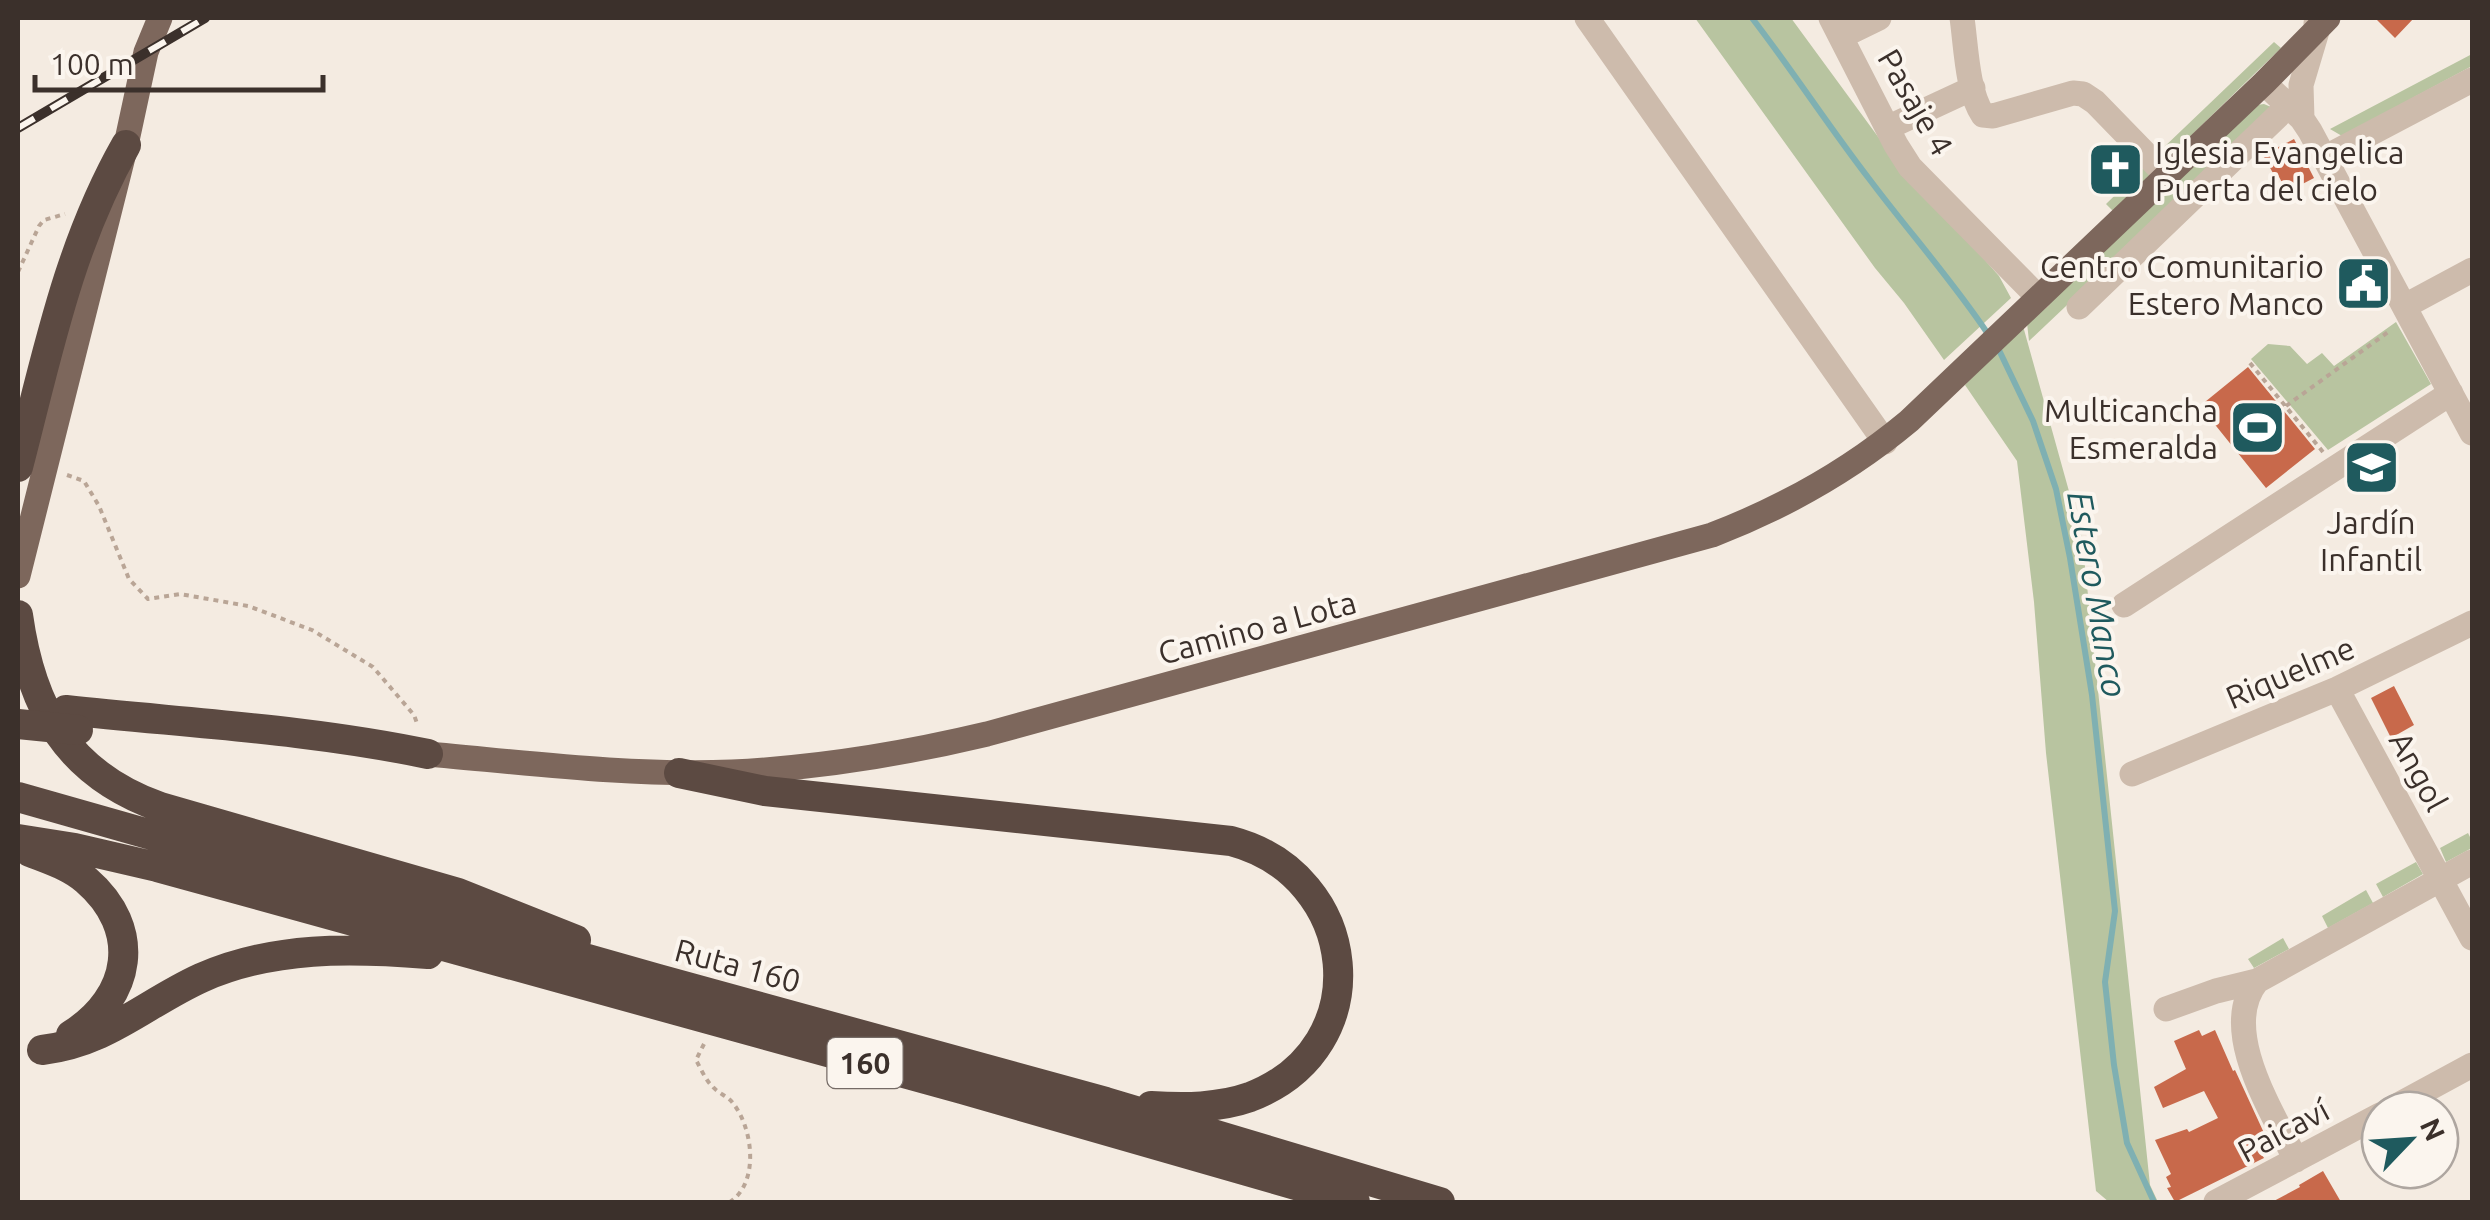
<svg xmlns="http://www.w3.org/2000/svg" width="2490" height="1220" viewBox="0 0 2490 1220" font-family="Ubuntu,sans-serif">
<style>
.green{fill:#b8c4a0}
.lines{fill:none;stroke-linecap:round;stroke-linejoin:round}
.stream{stroke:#7fb0b2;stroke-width:6}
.building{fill:#c8694b}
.path{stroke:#b9a596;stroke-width:4;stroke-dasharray:5 5;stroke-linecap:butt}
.minor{stroke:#cdbbac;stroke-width:25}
.major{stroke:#7d675c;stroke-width:25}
.highway{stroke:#5c4a42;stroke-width:30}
.rail-casing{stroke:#3b302b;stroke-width:10}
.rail{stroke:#fbf5ee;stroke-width:6;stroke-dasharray:19;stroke-linecap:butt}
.highway-bridge{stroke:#5c4a42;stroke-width:30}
.labels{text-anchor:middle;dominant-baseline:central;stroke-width:8;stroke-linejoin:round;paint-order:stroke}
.shield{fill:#fbf5ee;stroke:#756b66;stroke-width:2.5}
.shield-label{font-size:30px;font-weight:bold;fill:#3b302b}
.street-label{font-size:32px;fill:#3b302b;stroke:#fbf5ee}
.poi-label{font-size:32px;fill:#3b302b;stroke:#fbf5ee;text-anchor:end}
.water-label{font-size:35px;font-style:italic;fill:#1f5a5e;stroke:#fbf5ee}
</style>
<rect width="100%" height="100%" fill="#f4ebe1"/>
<path class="green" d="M 1695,18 L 1791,18 L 1887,149 L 1999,276 L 2011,298 L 1944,360 L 1904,303 L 1875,268 Z
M 2274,42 L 2281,48 L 2167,159 L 2161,150 Z
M 2472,54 L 2472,66 L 2342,136 L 2330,129 Z
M 2264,104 L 2271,107 L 2270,113 L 2029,341 L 2027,323 L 2257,105 Z
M 2143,168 L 2150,175 L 2113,211 L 2106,204 Z
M 2396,322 L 2431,384 L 2328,450 L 2251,359 L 2268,344 L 2290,346 L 2307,364 L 2322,353 L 2334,366 Z
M 2023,326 L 2082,538 L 2150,1185 L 2158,1202 L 2109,1202 L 2096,1191 L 2046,753 L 2034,602 L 2017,461 L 1965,385 Z
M 2468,833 L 2472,841 L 2470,849 L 2446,862 L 2440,848 Z
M 2416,862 L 2423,874 L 2383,897 L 2376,884 Z
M 2366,890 L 2373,903 L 2328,928 L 2322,916 Z
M 2283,938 L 2289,949 L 2254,968 L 2248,959 Z"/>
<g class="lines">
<path class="stream" d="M 1752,18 C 1793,71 1829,127 1870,180 C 1909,232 1952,280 1988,334
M 1998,348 L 2033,421 L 2056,489 L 2070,558 L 2092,695 L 2115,911 L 2105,982 L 2114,1065 L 2127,1143 L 2154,1202"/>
</g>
<path class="building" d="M 2375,18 L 2414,18 L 2395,38 Z
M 2294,139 L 2314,178 L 2287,192 L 2277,173 L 2274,175 L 2263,155 Z
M 2248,367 L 2315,449 L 2266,488 L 2200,406 Z
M 2394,686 L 2414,725 L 2391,738 L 2371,698 Z
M 2199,1030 L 2202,1036 L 2215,1030 L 2233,1071 L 2235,1070 L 2270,1146 L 2260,1151 L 2264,1158 L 2175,1202 L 2167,1188 L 2171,1187 L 2166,1177 L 2171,1174 L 2155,1140 L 2187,1129 L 2189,1132 L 2218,1118 L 2204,1091 L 2163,1108 L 2154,1087 L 2186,1069 L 2174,1041 Z
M 2323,1171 L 2341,1202 L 2272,1202 L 2300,1187 L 2299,1185 Z"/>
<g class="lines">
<path class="path" d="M 18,272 L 39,226 L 44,220 L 65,214
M 2250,363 L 2323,452
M 2286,406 L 2391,330
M 67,475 L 84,481 L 99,506 L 129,579 L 148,599 L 180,594 L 248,606 L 312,630 L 373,667 L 414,715 L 418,726
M 704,1044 L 696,1060 C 701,1069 706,1081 713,1087 C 718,1093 727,1096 732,1102 C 753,1127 760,1182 730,1202"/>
<path class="minor" d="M 1587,18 L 1885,442
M 1831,18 L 1896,145 L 1910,167 L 2039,298
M 1962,18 C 1966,45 1967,92 1983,115 L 1993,116 L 2073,93 L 2083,94 L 2095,102 L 2167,176
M 1842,36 L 1879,18
M 2264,83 L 2302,119 L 2310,131 L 2472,433
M 2302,119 L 2301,85 L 2318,28 L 2316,23
M 1889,127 L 1973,88
M 2324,158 L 2472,80
M 2405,306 L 2472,270
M 2079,307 L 2287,107
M 2124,605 L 2451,393
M 2337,689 L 2472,938
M 2132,774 L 2337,689 L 2472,623
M 2257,981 C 2218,1029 2273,1113 2296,1160
M 2166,1009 L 2216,991 L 2257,981 L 2472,862
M 2389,1110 L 2472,1065
M 2216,1202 L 2380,1115"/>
<path class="major" d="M 18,576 L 126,145 L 146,52 L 160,18
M 428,754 C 529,763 630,776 732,772 C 818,768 903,754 987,734 L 1712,535 C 1785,507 1849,471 1909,421 L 2264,83 L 2328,18"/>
<path class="highway" d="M 18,467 C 47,356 68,247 126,145
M 18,615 C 31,708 67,774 160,807 L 458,893 L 576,940
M 66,710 C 186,723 309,729 428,754
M 679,773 L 765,791 L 1231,841 C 1360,875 1380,1047 1250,1097 C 1219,1108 1184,1108 1151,1106
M 18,797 L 658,979 L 1106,1102 L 1440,1202
M 18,839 L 75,848 L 157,867 L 962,1089 L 1355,1202
M 30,852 C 50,860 70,866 86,880 C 143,929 132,997 71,1035
M 42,1050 C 108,1042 144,1004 201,978 C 273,946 351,948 428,954"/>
<defs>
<path id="rail" d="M 18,128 L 205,18"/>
</defs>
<use href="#rail" class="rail-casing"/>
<use href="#rail" class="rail"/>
<path class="highway-bridge" d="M 18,724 L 78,730"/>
</g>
<defs>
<symbol id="church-square" viewBox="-11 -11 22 22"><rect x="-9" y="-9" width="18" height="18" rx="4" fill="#1f5a5e" stroke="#fbf5ee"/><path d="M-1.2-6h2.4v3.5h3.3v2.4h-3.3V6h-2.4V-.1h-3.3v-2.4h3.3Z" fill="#fff"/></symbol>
<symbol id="civic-square" viewBox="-11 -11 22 22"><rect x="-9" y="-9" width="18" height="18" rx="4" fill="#1f5a5e" stroke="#fbf5ee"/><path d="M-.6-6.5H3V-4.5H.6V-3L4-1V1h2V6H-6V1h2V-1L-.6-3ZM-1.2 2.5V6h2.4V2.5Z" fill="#fff"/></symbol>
<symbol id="stadium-square" viewBox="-11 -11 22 22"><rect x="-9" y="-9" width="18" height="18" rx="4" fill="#1f5a5e" stroke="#fbf5ee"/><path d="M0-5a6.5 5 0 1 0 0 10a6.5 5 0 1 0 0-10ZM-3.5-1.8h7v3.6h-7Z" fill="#fff"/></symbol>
<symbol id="school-square" viewBox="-11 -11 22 22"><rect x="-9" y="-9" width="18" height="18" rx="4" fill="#1f5a5e" stroke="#fbf5ee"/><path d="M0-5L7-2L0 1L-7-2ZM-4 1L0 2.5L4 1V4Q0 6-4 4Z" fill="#fff"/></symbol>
</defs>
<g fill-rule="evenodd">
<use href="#church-square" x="2084" y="138" width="63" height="63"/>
<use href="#civic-square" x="2332" y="252" width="63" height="63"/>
<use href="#stadium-square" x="2226" y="396" width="63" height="63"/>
<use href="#school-square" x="2340" y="436" width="63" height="63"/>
</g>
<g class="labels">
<rect class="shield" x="827.5" y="1038" width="75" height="50" rx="8"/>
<g class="shield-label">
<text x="865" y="1063">160</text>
</g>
<g class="street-label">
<text transform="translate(1916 102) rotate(60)">Pasaje 4</text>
<text transform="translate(1257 627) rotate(-15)">Camino a Lota</text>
<text transform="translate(2290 672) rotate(-23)">Riquelme</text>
<text transform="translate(2419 771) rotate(61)">Angol</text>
<text transform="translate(738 965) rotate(15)">Ruta 160</text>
<text transform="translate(2283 1130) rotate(-28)">Paicaví</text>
</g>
<g class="poi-label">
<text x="2155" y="152" text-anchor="start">Iglesia Evangelica<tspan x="2155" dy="37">Puerta del cielo</tspan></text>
<text x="2324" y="266">Centro Comunitario<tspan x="2324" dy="37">Estero Manco</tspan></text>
<text x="2218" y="410">Multicancha<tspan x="2218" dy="37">Esmeralda</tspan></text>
<text x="2371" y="522" text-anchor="middle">Jardín<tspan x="2371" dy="37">Infantil</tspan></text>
</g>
<g class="water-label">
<text transform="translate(2098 594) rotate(80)">Estero Manco</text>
</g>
</g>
<rect width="2490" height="1220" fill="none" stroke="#3b302b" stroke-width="40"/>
<g transform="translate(2410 1140) rotate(65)"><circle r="48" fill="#fbf5ee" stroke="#aea6a0" stroke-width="2.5"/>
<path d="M0-8L18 38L0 25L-18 38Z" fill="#1f5a5e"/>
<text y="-15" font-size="28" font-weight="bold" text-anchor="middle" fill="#3b302b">N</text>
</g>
<path d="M35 75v15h288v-15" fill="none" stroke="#3b302b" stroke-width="5"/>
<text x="50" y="75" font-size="30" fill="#3b302b" stroke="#fbf5ee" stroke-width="8" paint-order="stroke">100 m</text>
</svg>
